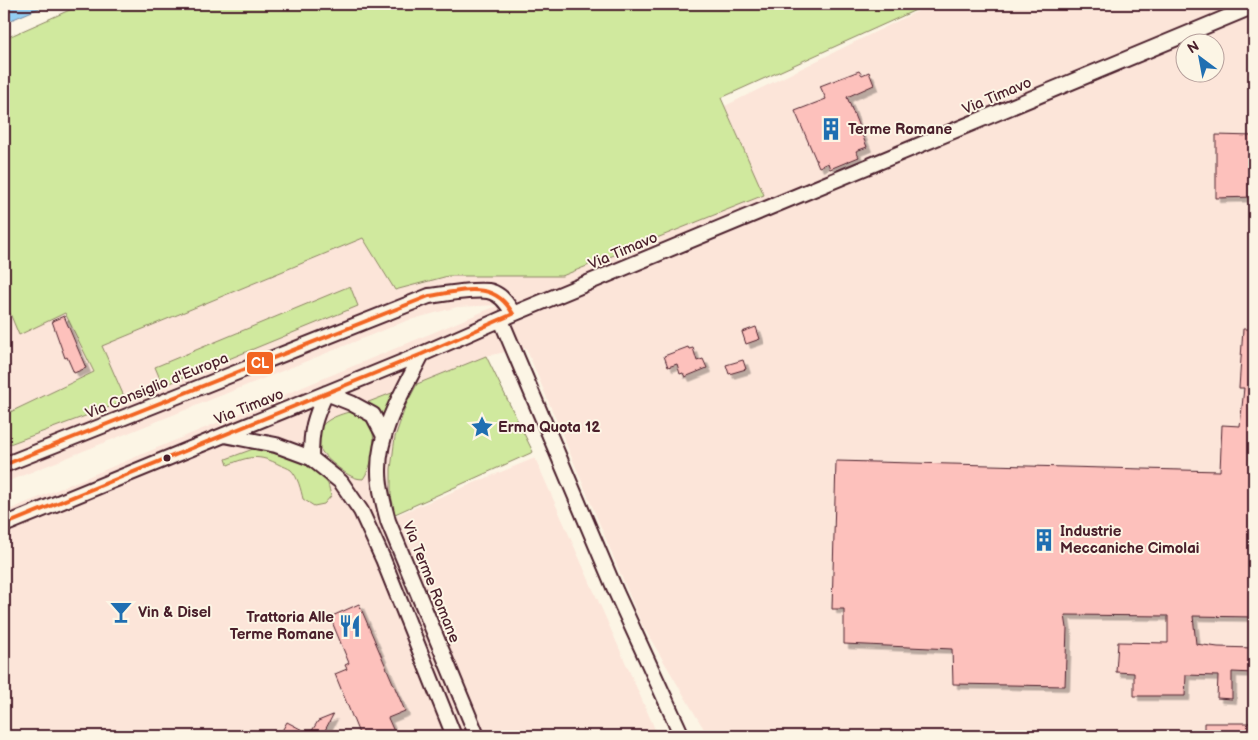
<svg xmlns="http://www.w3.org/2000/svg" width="1258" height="740" viewBox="0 0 1258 740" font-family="'Balsamiq Sans',sans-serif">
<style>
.built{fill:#fce5d9;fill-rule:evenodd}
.green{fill:#d0e99e;stroke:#8d8464}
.water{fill:#93cef3;stroke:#7688a3}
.building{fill:#fdc1bc;stroke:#4a1f2b;filter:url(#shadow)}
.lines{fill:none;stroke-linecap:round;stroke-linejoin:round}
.minor-casing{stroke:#4a1f2b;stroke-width:18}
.minor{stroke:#fcf5e5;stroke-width:14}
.bus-1-casing{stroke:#fcf5e5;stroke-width:8}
.bus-1{stroke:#f26522;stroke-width:4}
.bus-dot{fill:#4a1f2b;stroke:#fcf5e5;stroke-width:2}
.labels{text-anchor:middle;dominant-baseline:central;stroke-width:4;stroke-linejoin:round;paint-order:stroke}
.street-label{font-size:15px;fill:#4a1f2b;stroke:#fcf5e5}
.poi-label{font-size:15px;font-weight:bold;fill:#4a1f2b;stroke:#fcf5e5;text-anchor:start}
.line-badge{stroke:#fcf5e5;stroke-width:2}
.badge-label{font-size:14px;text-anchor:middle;font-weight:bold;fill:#fff}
</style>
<defs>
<filter id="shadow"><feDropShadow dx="4.5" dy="4.5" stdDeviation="0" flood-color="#0004"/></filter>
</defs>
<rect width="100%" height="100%" fill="#fcf5e5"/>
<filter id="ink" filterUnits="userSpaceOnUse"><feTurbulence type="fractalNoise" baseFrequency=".02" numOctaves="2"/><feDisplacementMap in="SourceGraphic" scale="10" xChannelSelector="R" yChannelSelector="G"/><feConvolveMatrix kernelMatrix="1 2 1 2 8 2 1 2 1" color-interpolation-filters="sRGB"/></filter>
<g filter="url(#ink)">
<path class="built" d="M 932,4 L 1254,4 L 1254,736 L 708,736 L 641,623 L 526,348 L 486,356 L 417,384 L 406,405 L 395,437 L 391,469 L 391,495 L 394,516 L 535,458 L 658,736 L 4,736 L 4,512 L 499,305 L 457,307 L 406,321 L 4,483 L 4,446 L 126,401 L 101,346 L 363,238 L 395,290 L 448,276 L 562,276 L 763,195 L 725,106 ZM 1186,42 L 1216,42 L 1216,72 L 1186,72 Z
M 4,299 L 19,335 L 65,312 L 94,372 L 4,415 Z"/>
<path class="green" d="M 83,4 L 929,4 L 721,98 L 764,195 L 562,276 L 448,276 L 395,290 L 363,238 L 102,346 L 126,401 L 4,446 L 4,415 L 94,372 L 65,313 L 19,335 L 4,299 L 4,39 Z
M 350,286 L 358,306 L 163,386 L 155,367 Z
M 486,356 L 533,452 L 395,514 L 391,495 L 391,469 L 395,437 L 406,405 L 417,384 Z
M 397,391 L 385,421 L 378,410 L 366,403 Z
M 349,412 C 354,413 360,414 364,417 C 380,430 374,464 363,479 C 352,479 344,472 335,465 C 305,441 314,421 349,412 Z
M 253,449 C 275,453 315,462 328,484 C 329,487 330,492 331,496 L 324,504 L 314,506 L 303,499 C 301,490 298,477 291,470 C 288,468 283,466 280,465 C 259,454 249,456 228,465 L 226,459 Z"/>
<path class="water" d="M 4,4 L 49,4 L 4,23 Z"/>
<path class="building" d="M 859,71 L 862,75 L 869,72 L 874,85 L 847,97 L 867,147 L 856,151 L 859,157 L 830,169 L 828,163 L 819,167 L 795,111 L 826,99 L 820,86 Z
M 1216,135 L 1254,136 L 1254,197 L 1216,198 Z
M 64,316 L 86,368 L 74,373 L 67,357 L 65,358 L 52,321 Z
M 756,327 L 760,339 L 746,344 L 742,332 Z
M 1243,329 L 1254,329 L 1254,617 L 1193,616 L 1196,644 L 1218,647 L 1254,648 L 1254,673 L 1232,672 L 1232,699 L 1217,698 L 1218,676 L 1186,675 L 1185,696 L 1134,696 L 1134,673 L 1116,672 L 1118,642 L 1168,643 L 1168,616 L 1065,615 L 1067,628 L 1065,686 L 953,684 L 952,649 L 844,644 L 844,609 L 832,609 L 836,461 L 1220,471 L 1222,425 L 1240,426 L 1244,388 L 1239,388 Z
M 688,347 L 689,349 L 693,348 L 697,361 L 703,359 L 707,368 L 685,377 L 683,373 L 680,374 L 677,364 L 668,367 L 664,356 Z
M 743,360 L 746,369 L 729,374 L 726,365 Z
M 359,604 L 405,711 L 388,718 L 396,736 L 360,736 L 335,674 L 347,669 L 345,665 L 349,663 L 330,617 Z
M 333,715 L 322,736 L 279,736 L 287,722 L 310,734 L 318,721 Z
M 1204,723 L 1254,723 L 1254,736 L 1204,736 Z"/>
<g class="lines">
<defs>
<path id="minor" d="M 501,320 L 616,592 L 682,736
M 422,354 C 404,390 378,430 379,472 C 379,489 384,505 388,521 L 477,736
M 224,435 L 276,445 L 311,458 L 341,482 L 361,511 L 383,559 L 454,736
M 311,458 C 311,429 314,419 326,393 L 351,403 L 373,415 L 384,436
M 4,465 L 429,296 C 444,294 473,289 488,291 C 500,293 508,304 513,314
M 4,525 L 422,354 L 513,314 L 1254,6"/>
</defs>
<use href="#minor" class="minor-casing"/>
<use href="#minor" class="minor"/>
<defs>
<path id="bus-1" d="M 4,465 L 429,296 C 462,291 494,279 513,314 L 422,354 L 4,525"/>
</defs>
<use href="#bus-1" class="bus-1-casing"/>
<use href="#bus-1" class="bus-1"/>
</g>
</g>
<defs>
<symbol id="building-bare" viewBox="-9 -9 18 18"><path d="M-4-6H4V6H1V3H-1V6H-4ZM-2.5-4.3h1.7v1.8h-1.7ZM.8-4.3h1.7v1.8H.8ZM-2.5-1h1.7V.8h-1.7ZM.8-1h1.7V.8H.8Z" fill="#1f6fb2" stroke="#fcf5e5" stroke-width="2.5" paint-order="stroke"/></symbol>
<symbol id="sight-bare" viewBox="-9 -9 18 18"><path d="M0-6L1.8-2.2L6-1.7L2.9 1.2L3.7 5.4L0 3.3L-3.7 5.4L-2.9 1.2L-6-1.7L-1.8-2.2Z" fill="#1f6fb2" stroke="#fcf5e5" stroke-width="2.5" paint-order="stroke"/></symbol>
<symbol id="bar-bare" viewBox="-9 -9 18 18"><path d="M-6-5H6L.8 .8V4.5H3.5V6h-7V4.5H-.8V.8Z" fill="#1f6fb2" stroke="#fcf5e5" stroke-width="2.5" paint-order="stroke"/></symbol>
<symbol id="restaurant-bare" viewBox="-9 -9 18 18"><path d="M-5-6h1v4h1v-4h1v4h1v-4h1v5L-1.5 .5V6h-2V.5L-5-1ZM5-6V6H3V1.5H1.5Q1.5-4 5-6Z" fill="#1f6fb2" stroke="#fcf5e5" stroke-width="2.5" paint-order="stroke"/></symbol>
</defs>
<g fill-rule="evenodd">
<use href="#building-bare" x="815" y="113" width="32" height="32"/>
<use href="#sight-bare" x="466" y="411" width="32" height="32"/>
<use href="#building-bare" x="1028" y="524" width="32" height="32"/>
<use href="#bar-bare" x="105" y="596" width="32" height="32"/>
<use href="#restaurant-bare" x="334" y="610" width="32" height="32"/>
</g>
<circle class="bus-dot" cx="167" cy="458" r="4.5"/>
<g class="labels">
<g class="street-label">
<text transform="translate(997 96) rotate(-23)">Via Timavo</text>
<text transform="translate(623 251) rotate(-23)">Via Timavo</text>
<text transform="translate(157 386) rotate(-22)">Via Consiglio d'Europa</text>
<text transform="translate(249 407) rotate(-22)">Via Timavo</text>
<text transform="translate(431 582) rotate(68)">Via Terme Romane</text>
</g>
<g class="poi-label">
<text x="848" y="129">Terme Romane</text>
<text x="498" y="427">Erma Quota 12</text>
<text x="1060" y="531">Industrie<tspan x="1060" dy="17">Meccaniche Cimolai</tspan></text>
<text x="138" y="612">Vin &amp; Disel</text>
<text x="334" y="617" text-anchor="end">Trattoria Alle<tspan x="334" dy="17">Terme Romane</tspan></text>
</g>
</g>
<rect class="line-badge" x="246" y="351" width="28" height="24" rx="5" fill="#f26522"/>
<g class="badge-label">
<text x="260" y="368">CL</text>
</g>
<rect width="1258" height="740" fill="none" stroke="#fcf5e5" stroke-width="20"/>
<rect x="10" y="10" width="1238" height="720" fill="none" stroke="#4a1f2b" stroke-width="2" filter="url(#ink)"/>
<g transform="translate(1200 58) rotate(328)"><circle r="24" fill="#fcf5e5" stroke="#b59f9b"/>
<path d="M0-4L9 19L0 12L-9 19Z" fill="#1f6fb2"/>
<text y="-8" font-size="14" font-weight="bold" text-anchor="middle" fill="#4a1f2b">N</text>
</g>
</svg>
